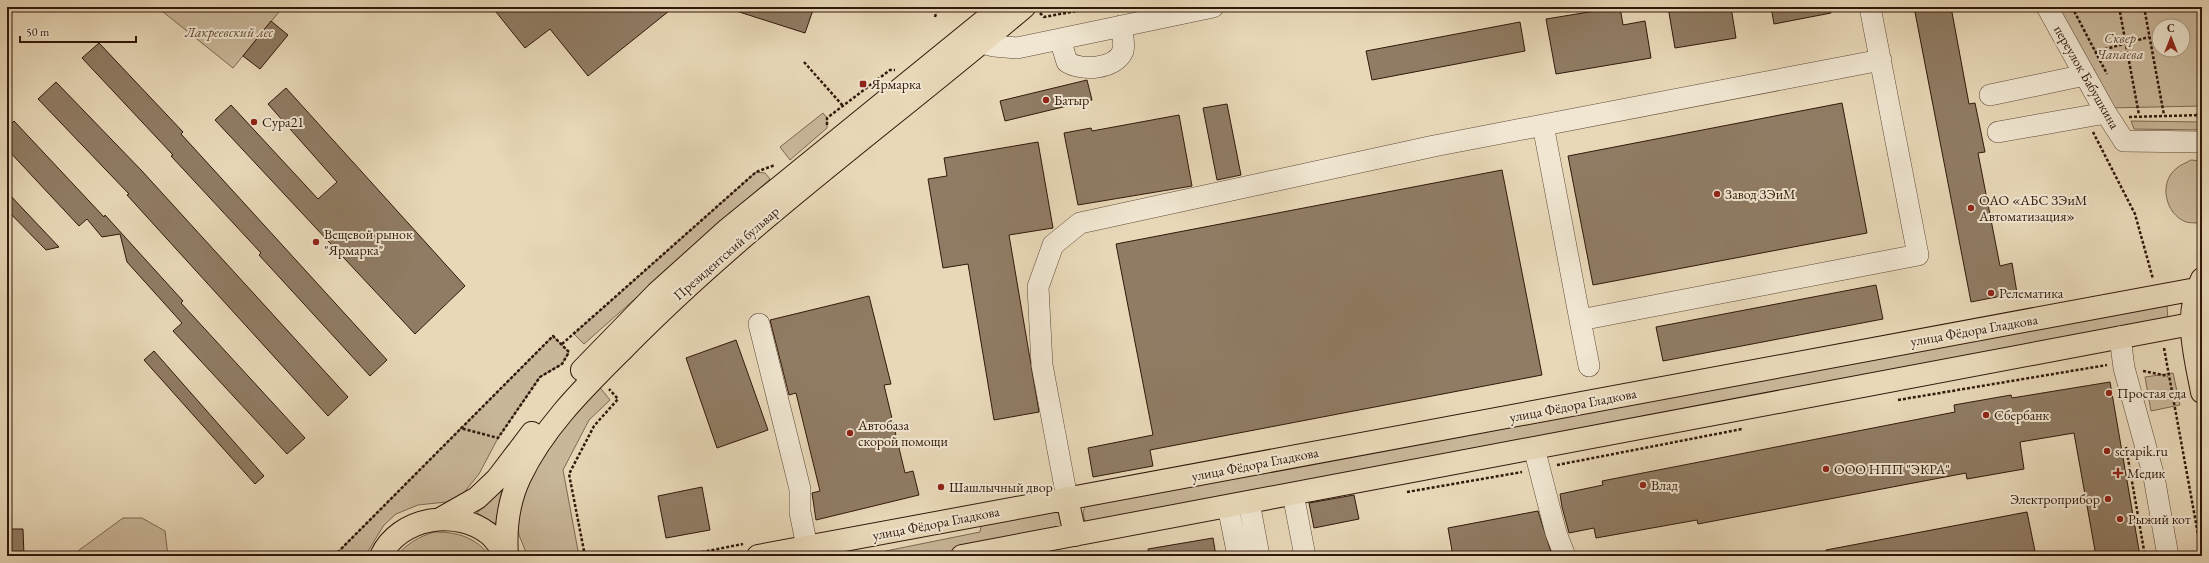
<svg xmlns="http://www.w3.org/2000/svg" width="2209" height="563" viewBox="0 0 2209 563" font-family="'EB Garamond',serif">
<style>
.green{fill:#c9b79a;stroke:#7d6852;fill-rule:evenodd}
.building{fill:#907c64;stroke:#31180a}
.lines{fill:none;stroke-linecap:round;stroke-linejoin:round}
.minor-casing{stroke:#5f4836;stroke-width:22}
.major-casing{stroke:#31180a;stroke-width:24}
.path{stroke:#31180a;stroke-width:2.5;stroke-dasharray:3 2;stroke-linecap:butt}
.minor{stroke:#f0e6d1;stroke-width:21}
.major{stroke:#e8d8b8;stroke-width:22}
.poi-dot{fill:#8f2418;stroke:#f0e6d1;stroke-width:1.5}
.labels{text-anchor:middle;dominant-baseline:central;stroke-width:4;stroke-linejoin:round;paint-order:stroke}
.park-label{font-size:14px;font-style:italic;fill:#5f4835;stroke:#f0e6d1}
.street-label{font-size:14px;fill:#31180a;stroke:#f0e6d1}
.poi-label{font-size:14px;fill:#31180a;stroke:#f0e6d1;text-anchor:start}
</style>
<rect width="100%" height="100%" fill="#e8d8b8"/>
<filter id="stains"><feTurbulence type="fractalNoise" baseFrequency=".005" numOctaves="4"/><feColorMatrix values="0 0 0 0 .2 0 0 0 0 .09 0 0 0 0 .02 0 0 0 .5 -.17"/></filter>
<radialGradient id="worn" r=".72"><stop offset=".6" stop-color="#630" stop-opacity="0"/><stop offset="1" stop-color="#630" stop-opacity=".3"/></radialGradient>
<path class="green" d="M 157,7 L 283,7 L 233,68 Z
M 2054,7 L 2202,7 L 2202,106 L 2108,108 ZM 2159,26 L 2183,26 L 2183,50 L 2159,50 Z
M 823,113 L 827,118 L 827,128 L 790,160 L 780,147 Z
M 2131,121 L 2202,122 L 2202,130 L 2134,129 Z
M 2191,160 L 2202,161 L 2202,223 C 2197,223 2191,223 2186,222 C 2165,214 2158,182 2177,168 C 2180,165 2186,163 2191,160 Z
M 756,172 L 765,173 L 770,179 L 584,344 L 574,334 Z
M 2167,305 L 2168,321 L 1085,522 L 1083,513 L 1085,506 Z
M 553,336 L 569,352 L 562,364 L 540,377 L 498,438 L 479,474 L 462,495 L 446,502 L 418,505 L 396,514 L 384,525 L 365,556 L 334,556 Z
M 2173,373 L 2180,405 L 2151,411 L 2145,377 Z
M 598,385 L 610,400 L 589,420 L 563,470 L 579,556 L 531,556 L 525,550 L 519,535 L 517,518 L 528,473 Z
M 502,489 L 496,524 L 477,513 Z
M 1056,510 C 1064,519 1064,527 1055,535 L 942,556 L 861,556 L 980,532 L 982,521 Z
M 123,518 L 142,518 L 165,531 L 168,556 L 71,556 Z
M 434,532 C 458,532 475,537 490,556 L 397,556 C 407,543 419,537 434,532 Z"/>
<path class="building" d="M 492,7 L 674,7 L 588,76 L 550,29 L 525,48 Z
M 733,7 L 814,7 L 805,33 L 733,10 Z
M 1620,7 L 1623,25 L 1645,21 L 1651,58 L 1556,74 L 1546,19 Z
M 1668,7 L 1731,7 L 1736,38 L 1675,48 Z
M 1771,7 L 1830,7 L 1831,13 L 1774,24 Z
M 1914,7 L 1951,7 L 1969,104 L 1975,103 L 1985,152 L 1978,153 L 2000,266 L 2012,263 L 2017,293 L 1971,302 Z
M 271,21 L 288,35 L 260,69 L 243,56 Z
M 1520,22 L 1525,51 L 1372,80 L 1366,51 Z
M 99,43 L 183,132 L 181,134 L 387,360 L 370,376 L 259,255 L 261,253 L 171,156 L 173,155 L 82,58 Z
M 1087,80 L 1092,100 L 1005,121 L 1000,101 Z
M 56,82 L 142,171 L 348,397 L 328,416 L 127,195 L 129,194 L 38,99 Z
M 286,88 L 465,286 L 415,334 L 215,120 L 231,105 L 318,199 L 337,182 L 268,104 Z
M 1842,103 L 1867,233 L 1593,285 L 1568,156 Z
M 1227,104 L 1241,175 L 1217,180 L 1203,108 Z
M 1179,115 L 1192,186 L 1078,205 L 1064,133 L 1091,128 L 1092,131 Z
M 14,121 L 104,217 L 105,215 L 183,301 L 181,303 L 305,438 L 287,454 L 173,331 L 182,323 L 127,262 L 120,234 L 102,237 L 87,219 L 79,226 L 7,149 L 7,128 Z
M 1038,142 L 1053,228 L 1009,235 L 1039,412 L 994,420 L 968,264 L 943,268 L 928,179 L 947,176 L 944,158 Z
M 1502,170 L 1542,375 L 1150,450 L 1153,466 L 1093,477 L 1088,448 L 1153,435 L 1116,244 Z
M 7,192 L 59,247 L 46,250 L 7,210 Z
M 1876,285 L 1883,319 L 1663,361 L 1656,327 Z
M 869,296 L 891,384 L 884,385 L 905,473 L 913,471 L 919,495 L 816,520 L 812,493 L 820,491 L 796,393 L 789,395 L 770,320 Z
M 736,340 L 768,430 L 717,448 L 686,358 Z
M 154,351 L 264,476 L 255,484 L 144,360 Z
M 2110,382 L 2140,556 L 2096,556 L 2074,433 L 2020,442 L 2024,469 L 1967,479 L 1966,473 L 1698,524 L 1697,520 L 1596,538 L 1594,528 L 1569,533 L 1562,507 L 1560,494 L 1603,485 L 1602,481 L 1955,412 L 1954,405 L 2011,395 L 2012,398 Z
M 702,487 L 710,530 L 666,538 L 658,496 Z
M 1354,495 L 1359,519 L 1314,528 L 1309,503 Z
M 1538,511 L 1551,552 L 1528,556 L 1453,556 L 1448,528 Z
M 2027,512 L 2036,556 L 1826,556 L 1826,550 Z
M 7,529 L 23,529 L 24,556 L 7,556 Z
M 1213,538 L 1216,556 L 1149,556 L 1148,549 Z"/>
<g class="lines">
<defs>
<path id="minor" d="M 2047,7 L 2106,113 L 2124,141 L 2202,142
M 1060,39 L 1067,62 C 1081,71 1115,70 1123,51 C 1125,44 1122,33 1121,26
M 982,43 L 994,46 L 1017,48 L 1213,7
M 1990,95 L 2085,75
M 1543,125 L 1580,320 L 1918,255 L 1870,7
M 1998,132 L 2106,113
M 1580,320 L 1589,366
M 759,324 L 800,489 L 800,512 L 807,547
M 2120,337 L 2124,368 L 2154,477 L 2168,556
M 1534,448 L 1556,533 L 1565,556
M 1293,494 L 1305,556
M 1067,498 L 1042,365 L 1038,287 L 1053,245 L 1080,223 L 1434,146 L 1881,60
M 1249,502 L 1259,556
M 1228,506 L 1238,556"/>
<path id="major" d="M 2202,279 C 2183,314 2195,355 2202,392
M 582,370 L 657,293 L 728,229 L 1001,7
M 1067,498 L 1075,535
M 440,519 L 477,498 L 497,479 L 532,433
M 381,556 C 399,517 457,508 489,534 C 496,540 501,548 506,556
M 507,556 C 505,528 508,502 520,477 C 544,426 586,386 625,347 C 748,222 891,120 1024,7
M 758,556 L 2196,289
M 962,556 L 2191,324"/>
</defs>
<use href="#minor" class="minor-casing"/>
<use href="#major" class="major-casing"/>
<path class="path" d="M 2072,7 L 2107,74
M 2119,7 L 2139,115
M 2144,7 L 2164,115
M 1040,13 L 1044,17 L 1098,7
M 935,17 L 938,7
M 2095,52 L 2149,37
M 804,62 L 843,106
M 2197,115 L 2202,107
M 2129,117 L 2202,115
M 827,125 L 827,118 L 890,70 L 895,70
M 2093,132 L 2135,214 L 2153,279
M 562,344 L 756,172 L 775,165
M 2164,348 L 2202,556
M 2143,371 L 2168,376
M 1898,400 L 2107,365
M 2126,447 L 2145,556
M 1557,465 L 1742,429
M 1407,492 L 1522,472
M 334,556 L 553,336 L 569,352 L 562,364 L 540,377 L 498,438 L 460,428
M 585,556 L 569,474 L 594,426 L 618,399 L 609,389
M 682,556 L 743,544"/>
<use href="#minor" class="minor"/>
<use href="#major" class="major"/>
</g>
<g class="poi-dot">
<rect x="859" y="80" width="8" height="8" rx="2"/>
<circle cx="1046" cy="100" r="4"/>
<circle cx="254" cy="122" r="4"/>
<circle cx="1717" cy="194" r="4"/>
<circle cx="1971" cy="208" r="4"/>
<circle cx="316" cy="242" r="4"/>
<circle cx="1991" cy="293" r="4"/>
<circle cx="2109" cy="393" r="4"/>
<circle cx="1986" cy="415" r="4"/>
<circle cx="850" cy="433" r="4"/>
<circle cx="2107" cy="451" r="4"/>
<circle cx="1826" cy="469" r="4"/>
<path d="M2116 467h4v4h4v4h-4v4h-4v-4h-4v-4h4z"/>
<circle cx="1643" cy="485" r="4"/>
<circle cx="941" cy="487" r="4"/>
<circle cx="2108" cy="499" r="4"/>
<circle cx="2120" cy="519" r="4"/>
</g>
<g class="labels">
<g class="park-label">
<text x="229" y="32">Лакреевский лес</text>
<text x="2120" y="38">Сквер<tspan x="2120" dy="16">Чапаева</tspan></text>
</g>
<g class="street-label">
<text transform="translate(2087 77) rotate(60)">переулок Бабушкина</text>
<text transform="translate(726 253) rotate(-41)">Президентский бульвар</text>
<text transform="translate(1974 330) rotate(-10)">улица Фёдора Гладкова</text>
<text transform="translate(1573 405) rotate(-11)">улица Фёдора Гладкова</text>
<text transform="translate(1255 464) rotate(-11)">улица Фёдора Гладкова</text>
<text transform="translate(936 523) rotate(-11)">улица Фёдора Гладкова</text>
</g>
<g class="poi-label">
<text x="871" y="84">Ярмарка</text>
<text x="1054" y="100">Батыр</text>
<text x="262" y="122">Сура21</text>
<text x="1725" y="194">Завод ЗЭиМ</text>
<text x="1979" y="200">ОАО «АБС ЗЭиМ<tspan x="1979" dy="16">Автоматизация»</tspan></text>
<text x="324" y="234">Вещевой рынок<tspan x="324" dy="16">"Ярмарка"</tspan></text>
<text x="1999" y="293">Релематика</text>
<text x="2117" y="393">Простая еда</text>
<text x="1994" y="415">Сбербанк</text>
<text x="858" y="425">Автобаза<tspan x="858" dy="16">скорой помощи</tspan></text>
<text x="2115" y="451">scrapik.ru</text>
<text x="1834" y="469">ООО НПП "ЭКРА"</text>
<text x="2127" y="473">Медик</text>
<text x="1651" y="485">Влад</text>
<text x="949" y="487">Шашлычный двор</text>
<text x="2100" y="499" text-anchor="end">Электроприбор</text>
<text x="2128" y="519">Рыжий кот</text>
</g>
</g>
<rect width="2209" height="563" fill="none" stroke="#e8d8b8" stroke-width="24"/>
<rect x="8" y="8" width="2193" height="547" fill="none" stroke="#31180a" stroke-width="2"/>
<rect x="12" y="12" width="2185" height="539" fill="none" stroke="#31180a"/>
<g transform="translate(2171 38)"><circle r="19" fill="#f0e6d1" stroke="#a49481"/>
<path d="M0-3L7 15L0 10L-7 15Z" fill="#8f2418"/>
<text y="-6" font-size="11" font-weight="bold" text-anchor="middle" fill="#31180a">С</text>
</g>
<path d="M20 36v6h116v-6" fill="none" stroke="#31180a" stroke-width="2"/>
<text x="26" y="36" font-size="12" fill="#31180a" stroke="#f0e6d1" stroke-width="3" paint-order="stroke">50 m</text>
<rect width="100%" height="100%" filter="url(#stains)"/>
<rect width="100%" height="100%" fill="url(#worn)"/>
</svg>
